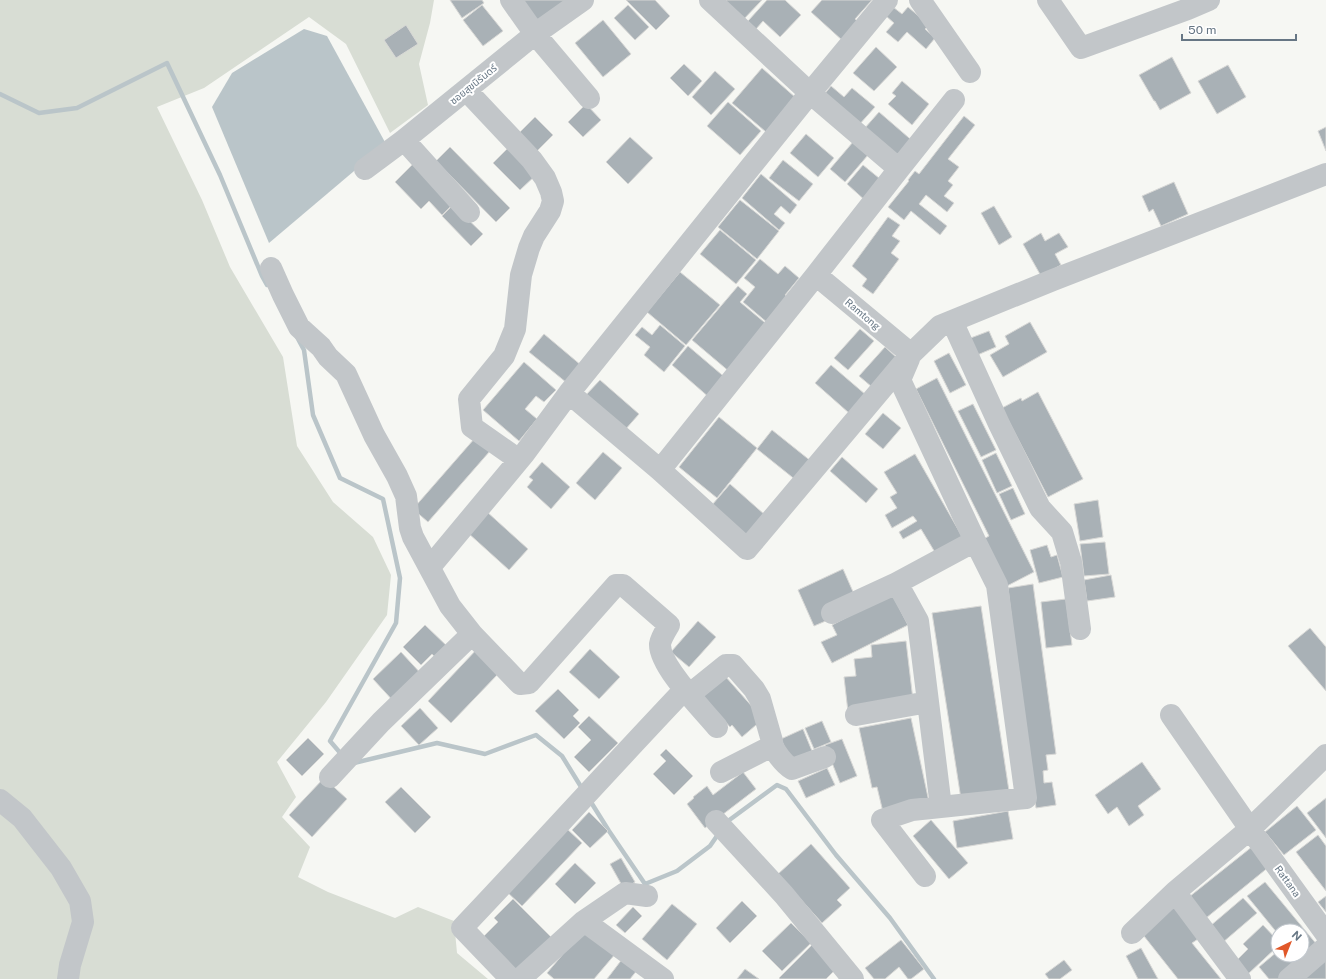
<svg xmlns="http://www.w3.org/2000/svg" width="1326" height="979" viewBox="0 0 1326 979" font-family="'Public Sans','Noto Sans Thai',sans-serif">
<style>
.green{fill:#d8ddd4}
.water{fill:#bac5c9}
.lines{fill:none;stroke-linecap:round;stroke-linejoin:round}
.stream{stroke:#bac5c9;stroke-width:4.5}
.building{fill:#a9b1b6;stroke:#d8d8d6}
.minor{stroke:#c2c6c9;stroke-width:22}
.labels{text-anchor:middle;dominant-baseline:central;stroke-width:4;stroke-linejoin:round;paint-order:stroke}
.street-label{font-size:10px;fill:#667684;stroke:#fff}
</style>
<rect width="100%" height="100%" fill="#f6f7f3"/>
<path class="green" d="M 0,0 L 434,0 L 430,23 L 419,64 L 428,105 L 390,133 L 346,44 L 309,17 L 204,88 L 157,107 L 202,200 L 230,267 L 283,357 L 297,446 L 333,502 L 373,537 L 391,575 L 387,615 L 326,702 L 277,762 L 296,797 L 282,817 L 310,847 L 298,877 L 328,892 L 395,918 L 418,907 L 454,921 L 457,953 L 488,979 L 0,979 Z"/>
<path class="water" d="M 304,29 L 327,36 L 386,144 L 269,243 L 212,107 L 232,73 Z"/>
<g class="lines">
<path class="stream" d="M 0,94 L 39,113 L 77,108 L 167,63 L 220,175 L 262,276 L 267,285
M 297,337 L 304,350 L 313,415 L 340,478 L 383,499 L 400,578 L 396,623 L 330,741 L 342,755
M 354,763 L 437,743 L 485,754 L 536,735 L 562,756 L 583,790
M 589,799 L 609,831 L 645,884 L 677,871 L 710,846 L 719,833
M 726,823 L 728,821 L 777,785 L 786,789 L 836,855 L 890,918 L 934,979"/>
</g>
<path class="building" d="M 450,0 L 482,0 L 484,3 L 462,18 Z
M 520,0 L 574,0 L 538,25 Z
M 626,0 L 655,0 L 670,16 L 656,30 Z
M 727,0 L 762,0 L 742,21 L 723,4 Z
M 767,0 L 785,0 L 801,15 L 780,37 L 763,21 L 756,29 L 748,21 Z
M 822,0 L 872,0 L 855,19 L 859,23 L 843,41 L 811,12 Z
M 482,5 L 503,31 L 483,46 L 463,20 Z
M 628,5 L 649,27 L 635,40 L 614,18 Z
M 893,7 L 902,14 L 908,7 L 929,25 L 925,29 L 935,38 L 926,49 L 907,32 L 898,42 L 886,32 L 894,23 L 886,16 Z
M 603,20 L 631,54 L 603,77 L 575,43 Z
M 406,25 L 418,44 L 396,58 L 384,40 Z
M 876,47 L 897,67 L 874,91 L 853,73 Z
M 1172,57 L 1191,93 L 1160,110 L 1155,101 L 1154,101 L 1139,75 Z
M 684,64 L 702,81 L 688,96 L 670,78 Z
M 1228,65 L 1246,97 L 1217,114 L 1198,81 Z
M 762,68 L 796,98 L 766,132 L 732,103 Z
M 715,71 L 735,89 L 711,115 L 692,97 Z
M 902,81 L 929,104 L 912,125 L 888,104 L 896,96 L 892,93 Z
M 831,86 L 844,97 L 852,88 L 875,107 L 858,126 L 823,96 Z
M 728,102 L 761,131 L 740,155 L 707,126 Z
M 586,104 L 601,120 L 583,137 L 568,122 Z
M 879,112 L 916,144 L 901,162 L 864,129 Z
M 964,116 L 975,125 L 948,159 L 959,167 L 948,181 L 953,185 L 944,196 L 954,203 L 947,212 L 926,195 L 919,204 L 947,226 L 940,235 L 911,211 L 904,220 L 888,207 L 909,181 L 908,180 L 915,171 L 919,174 Z
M 535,117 L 553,135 L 534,154 L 516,136 Z
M 1326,127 L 1326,151 L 1318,131 Z
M 806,134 L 834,158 L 818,177 L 790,153 Z
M 630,137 L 653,158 L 628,184 L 606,162 Z
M 853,142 L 868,155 L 845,182 L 830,169 Z
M 510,146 L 537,174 L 520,190 L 493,163 Z
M 450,147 L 510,208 L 496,222 L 436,161 Z
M 783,160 L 813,184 L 799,201 L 769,178 Z
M 416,161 L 454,203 L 442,215 L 429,201 L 421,209 L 395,182 Z
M 863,165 L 885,183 L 868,203 L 847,184 Z
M 761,174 L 797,205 L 790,214 L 781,206 L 774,214 L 785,223 L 779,230 L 742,198 Z
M 1174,182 L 1188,214 L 1161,226 L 1153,209 L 1149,212 L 1142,196 Z
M 740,200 L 779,231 L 757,259 L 718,227 Z
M 453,205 L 483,234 L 471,246 L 442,216 Z
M 994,206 L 1012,237 L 999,245 L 981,213 Z
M 888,217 L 900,225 L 892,236 L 900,241 L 891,253 L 899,259 L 873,294 L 862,286 L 867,279 L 852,266 Z
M 720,230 L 756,260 L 736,284 L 700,254 Z
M 1041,233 L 1045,241 L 1059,233 L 1068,247 L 1055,254 L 1061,265 L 1041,276 L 1023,244 Z
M 760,259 L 778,274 L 785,266 L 799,278 L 785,295 L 790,299 L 769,324 L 743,302 L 755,287 L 744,278 Z
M 680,272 L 720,305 L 686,345 L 647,312 Z
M 738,286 L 747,294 L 740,302 L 770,327 L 731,373 L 692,340 Z
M 1030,322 L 1047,352 L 1003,377 L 990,355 L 1009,344 L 1005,336 Z
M 660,325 L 685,346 L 664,372 L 644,355 L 650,347 L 635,335 L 642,327 L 652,335 Z
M 860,329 L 874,341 L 848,370 L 834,358 Z
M 989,331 L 996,347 L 975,356 L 968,339 Z
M 544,334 L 582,366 L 567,383 L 529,352 Z
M 688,346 L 728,380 L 711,399 L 672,365 Z
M 885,347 L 897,358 L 872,387 L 859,376 Z
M 949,353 L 966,385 L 950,393 L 934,361 Z
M 524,362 L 556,390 L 544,402 L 536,396 L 525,409 L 537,419 L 519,441 L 483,410 Z
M 831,365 L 866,395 L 849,413 L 815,383 Z
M 937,378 L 1034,572 L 1005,587 L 982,540 L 989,536 L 916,389 Z
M 600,380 L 639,414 L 624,431 L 585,396 Z
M 1038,392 L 1083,479 L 1048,497 L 1002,408 L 1021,398 L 1022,401 Z
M 973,404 L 996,450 L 981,457 L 958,411 Z
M 883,413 L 901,428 L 883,449 L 865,434 Z
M 719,417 L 757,448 L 717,498 L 679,467 Z
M 772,430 L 812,462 L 797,481 L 757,449 Z
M 475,438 L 490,451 L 428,522 L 413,509 Z
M 603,452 L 622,468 L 595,500 L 576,483 Z
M 996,453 L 1012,486 L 997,493 L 982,460 Z
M 915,454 L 963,538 L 936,554 L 921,529 L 903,539 L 899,532 L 917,521 L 913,516 L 892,528 L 885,515 L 897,508 L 890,497 L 897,493 L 884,472 Z
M 842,457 L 878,489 L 866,503 L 830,471 Z
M 542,462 L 570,487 L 551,509 L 527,487 L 533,480 L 529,477 Z
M 730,484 L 765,515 L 741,542 L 712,505 Z
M 1013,488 L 1025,514 L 1011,520 L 999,494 Z
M 1098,500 L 1103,537 L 1080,541 L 1074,504 Z
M 486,511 L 528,549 L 509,570 L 467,532 Z
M 1105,542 L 1109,574 L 1084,576 L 1080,544 Z
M 1047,545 L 1051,557 L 1057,555 L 1063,577 L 1039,583 L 1030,550 Z
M 843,569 L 854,594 L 828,620 L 814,626 L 798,590 Z
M 1111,575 L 1115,597 L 1087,601 L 1084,580 Z
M 1033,584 L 1056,754 L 1046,755 L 1048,770 L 1043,771 L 1044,783 L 1052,782 L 1056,805 L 1036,808 L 1018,676 L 1008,588 Z
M 892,594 L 908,625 L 832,663 L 821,642 L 837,635 L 832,625 Z
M 1066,599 L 1072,645 L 1046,648 L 1041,602 Z
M 981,606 L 1009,791 L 961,799 L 932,613 Z
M 698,621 L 716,637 L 689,667 L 671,652 Z
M 425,625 L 450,649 L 439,661 L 432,654 L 421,665 L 403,647 Z
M 1310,628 L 1326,647 L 1326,691 L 1288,646 Z
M 906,641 L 913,700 L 848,712 L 844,677 L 856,676 L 854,659 L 872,657 L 871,645 Z
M 478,648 L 498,674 L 451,723 L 428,701 Z
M 590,649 L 620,677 L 599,699 L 569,672 Z
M 401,652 L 424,677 L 396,704 L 373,679 Z
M 725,676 L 763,719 L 742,737 L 732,725 L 730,727 L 703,696 Z
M 558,689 L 579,710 L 573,716 L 580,723 L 564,739 L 535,711 Z
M 420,708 L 438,728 L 419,745 L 401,726 Z
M 589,716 L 618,743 L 589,772 L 574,757 L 591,740 L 578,727 Z
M 911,718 L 929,802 L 883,812 L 877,787 L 872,788 L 859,728 Z
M 822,721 L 831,742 L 814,749 L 805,728 Z
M 803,729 L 812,751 L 790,760 L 781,739 Z
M 308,738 L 324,754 L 302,776 L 286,760 Z
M 842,739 L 857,776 L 840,783 L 825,745 Z
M 666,749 L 693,776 L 674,795 L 653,774 L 666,761 L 660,755 Z
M 1142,762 L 1161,789 L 1138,806 L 1144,815 L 1129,826 L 1117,807 L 1108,814 L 1095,795 Z
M 827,768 L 835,785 L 806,798 L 798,781 Z
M 743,772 L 756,789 L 705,828 L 687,804 L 694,798 L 693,797 L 707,786 L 713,795 Z
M 324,778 L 347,799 L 312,837 L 289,815 Z
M 401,787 L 431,817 L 415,833 L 385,802 Z
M 1326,798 L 1326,838 L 1307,813 Z
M 1297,806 L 1316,830 L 1284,855 L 1265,832 Z
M 1008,811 L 1013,839 L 957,848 L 953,821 Z
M 589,812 L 608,831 L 590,848 L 572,830 Z
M 931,820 L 968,863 L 949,879 L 913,836 Z
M 566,828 L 582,843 L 522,906 L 506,891 Z
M 1318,835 L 1326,846 L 1326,891 L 1296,852 Z
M 811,844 L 850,888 L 837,900 L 842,905 L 822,923 L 778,874 Z
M 1253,846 L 1270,866 L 1206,918 L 1189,897 Z
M 621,858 L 635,882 L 624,889 L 610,864 Z
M 575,863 L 596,883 L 575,904 L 555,884 Z
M 1265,882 L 1318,946 L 1301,961 L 1296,955 L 1302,955 L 1302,931 L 1278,931 L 1278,934 L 1247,896 Z
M 1326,896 L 1326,912 L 1318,902 Z
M 1243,898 L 1257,913 L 1222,943 L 1209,927 Z
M 513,899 L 555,941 L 517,978 L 480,940 L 498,922 L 494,918 Z
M 742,901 L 757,916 L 730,943 L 716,928 Z
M 672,904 L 697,924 L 667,960 L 642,939 Z
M 1174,904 L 1201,937 L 1192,943 L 1221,979 L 1178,979 L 1140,931 Z
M 633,907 L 642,916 L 625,933 L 616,925 Z
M 791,923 L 811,943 L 782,971 L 762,951 Z
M 1263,925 L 1278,941 L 1278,946 L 1248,974 L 1236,961 L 1248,949 L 1243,944 Z
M 585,928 L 616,953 L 594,979 L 554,979 L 547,973 Z
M 901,940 L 924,969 L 911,979 L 908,979 L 899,967 L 885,979 L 874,979 L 865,968 Z
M 815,942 L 839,966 L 826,979 L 780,979 L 779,978 Z
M 1141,948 L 1158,979 L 1138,979 L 1126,956 Z
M 1278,951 L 1278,955 L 1288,955 L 1296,964 L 1279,979 L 1269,979 L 1259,967 Z
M 1326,956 L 1326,979 L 1300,979 Z
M 623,958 L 638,969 L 630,979 L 607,979 Z
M 1064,960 L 1072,970 L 1060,979 L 1049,979 L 1045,974 Z
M 745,969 L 759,979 L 737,979 Z"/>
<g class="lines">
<path class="minor" d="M 511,0 L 535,34 L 589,98
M 710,0 L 810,93 L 899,169
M 920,0 L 970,72
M 1048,0 L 1081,48 L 1188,9 L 1209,0
M 466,90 L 532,160 L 545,178 L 551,192 L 553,201 L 550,211 L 534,236 L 529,248 L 521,275 L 515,329 L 504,356 L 469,399 L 472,427 L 519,460
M 404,140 L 469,212
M 365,169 L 404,140 L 535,34 L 583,0
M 271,268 L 283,295 L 299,327 L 321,347 L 328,357 L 346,374 L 374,435 L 397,476 L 406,496 L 410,528 L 413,537 L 450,606 L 472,634 L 520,684 L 529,683 L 616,585 L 623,585 L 669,625 C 666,630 661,638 660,644 C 659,666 703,710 717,727
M 816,275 L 911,354
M 952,321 L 999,424 L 1040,508 L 1062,532 L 1071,562 L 1080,629
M 909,359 L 900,380 L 975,541 L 997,585 L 1026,798 L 912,810 L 882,820 L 925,876
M 569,393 L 660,470 L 747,549 L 911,354 L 940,326 L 1053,280 L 1326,174
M 660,470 L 816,275 L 899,169 L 954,100
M 430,567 L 524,454 L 569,393 L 810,93 L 887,0
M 897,583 L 918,621 L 941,807
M 832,613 L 897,583 L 975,541
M 690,694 L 726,665 L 733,665 L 754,689 L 760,699 L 772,741 C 772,750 785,765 792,769 L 825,757
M 856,715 L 928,702
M 1171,715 L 1250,829 L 1326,934
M 721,772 L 772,746
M 330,777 L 381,722 L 472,634
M 0,800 L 22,818 L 61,868 L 80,901 L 83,922 L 70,965 L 68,979
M 716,821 L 784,895 L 853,979
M 1175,892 L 1240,979
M 584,921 L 663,979
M 1132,933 L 1175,892 L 1250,829 L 1326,755
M 511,979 L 462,928 C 537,849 610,768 685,689
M 520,979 L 584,921 L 625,893 L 647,896
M 1289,979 L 1326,947"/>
</g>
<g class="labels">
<g class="street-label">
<text transform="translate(473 84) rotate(-39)">ซอยสุขนิรันดร์</text>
<text transform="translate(863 314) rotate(40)">Ramtong</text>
<text transform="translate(1288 881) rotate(54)">Rattana</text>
</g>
</g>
<g transform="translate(1290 943) rotate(43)"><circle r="19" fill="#ffffff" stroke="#c2c8ce"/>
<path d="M0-3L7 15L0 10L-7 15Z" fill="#e15829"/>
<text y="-6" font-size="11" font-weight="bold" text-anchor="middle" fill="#667684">N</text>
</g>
<path d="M1182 34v6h114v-6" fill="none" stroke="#667684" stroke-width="2"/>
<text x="1188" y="34" font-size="12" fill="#667684" stroke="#ffffff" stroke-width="3" paint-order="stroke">50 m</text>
</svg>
